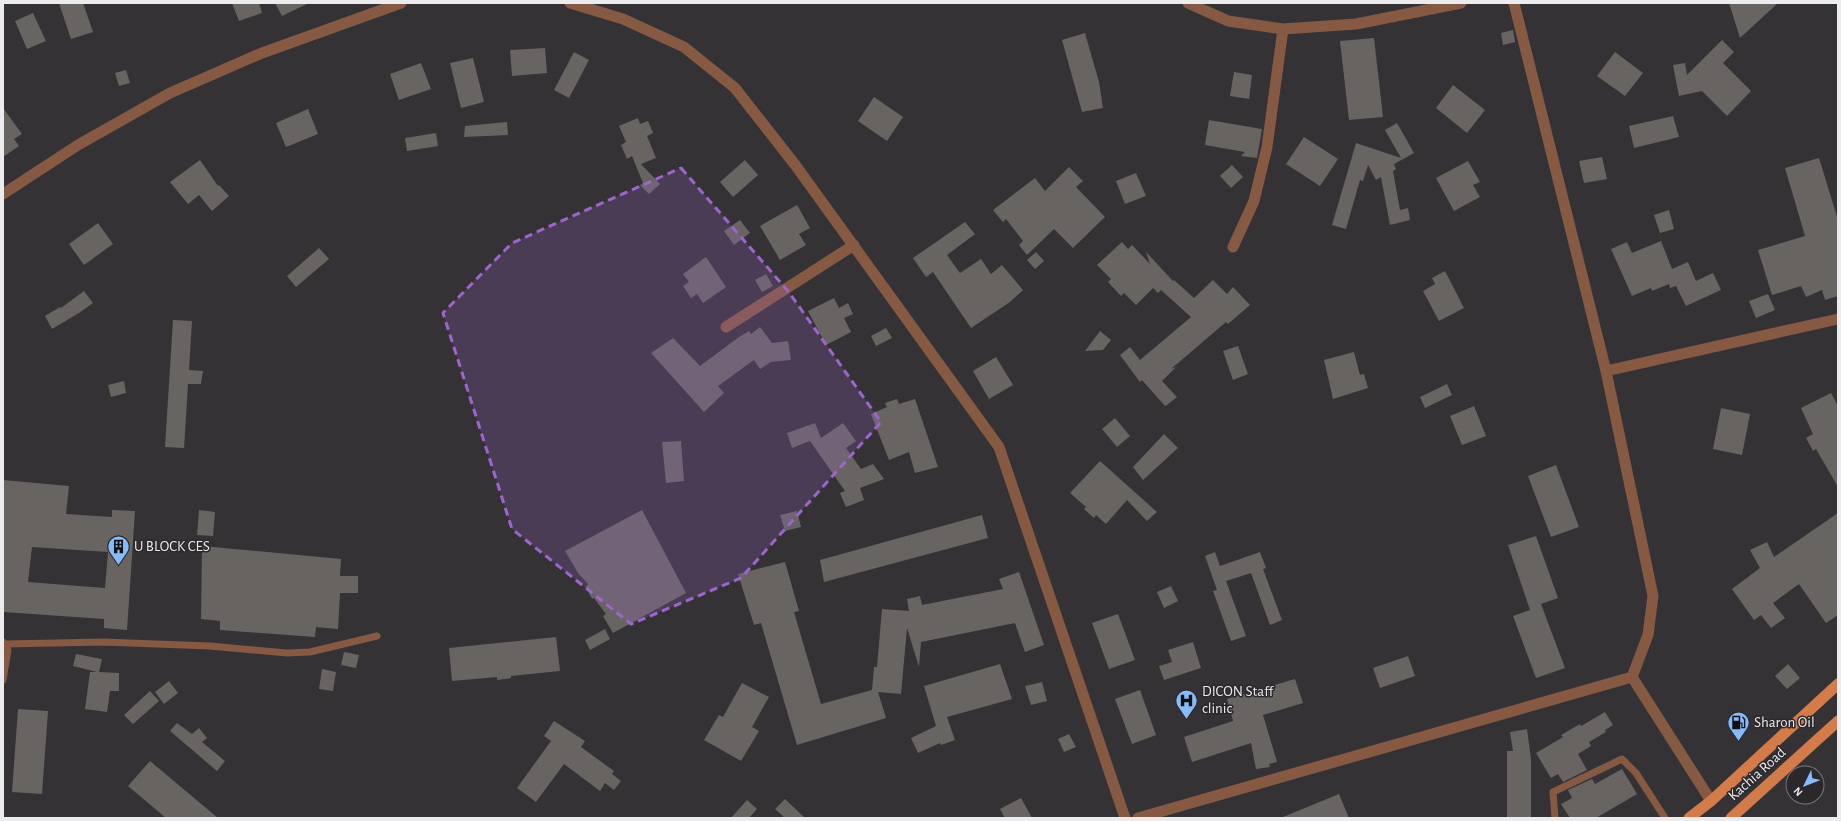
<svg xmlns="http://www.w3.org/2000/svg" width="1841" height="821" viewBox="0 0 1841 821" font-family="'Alegreya Sans',sans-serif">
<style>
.building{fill:#686461;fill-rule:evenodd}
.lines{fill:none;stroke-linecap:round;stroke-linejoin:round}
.service{stroke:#855942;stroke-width:7}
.minor{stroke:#855942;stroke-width:11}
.primary{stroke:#d47b4a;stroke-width:11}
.marked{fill:#9d65cd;fill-opacity:0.2;stroke:#9d65cd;stroke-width:3;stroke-dasharray:8 5;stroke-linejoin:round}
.labels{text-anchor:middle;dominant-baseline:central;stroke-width:3;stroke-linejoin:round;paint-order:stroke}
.poi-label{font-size:15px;fill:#ecebed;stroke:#2b282c;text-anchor:start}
.street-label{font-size:15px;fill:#ecebed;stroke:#2b282c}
</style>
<rect width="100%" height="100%" fill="#353236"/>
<path class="building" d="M 59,3 L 83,3 L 93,32 L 71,39 Z
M 232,3 L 259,3 L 262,13 L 239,21 Z
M 275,3 L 309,3 L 282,16 Z
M 1729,3 L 1778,3 L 1740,38 Z
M 33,13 L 46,41 L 27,49 L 15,21 Z
M 1513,30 L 1515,42 L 1503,45 L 1501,33 Z
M 1085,33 L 1099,82 L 1103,108 L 1082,112 L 1062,40 Z
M 1374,38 L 1383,117 L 1349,120 L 1340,41 Z
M 1722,40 L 1734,52 L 1723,63 L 1751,91 L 1727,116 L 1702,91 L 1679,96 L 1673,65 L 1685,63 L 1687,75 Z
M 545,48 L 547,73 L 512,76 L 510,50 Z
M 574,52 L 589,60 L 569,98 L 554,90 Z
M 1615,52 L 1643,73 L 1625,96 L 1597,76 Z
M 473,58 L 484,102 L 461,108 L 450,63 Z
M 421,63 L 431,89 L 399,100 L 390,74 Z
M 126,70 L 130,83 L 119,86 L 115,73 Z
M 1234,72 L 1252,75 L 1249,99 L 1230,96 Z
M 1453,85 L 1485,110 L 1467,133 L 1436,108 Z
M 874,97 L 903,117 L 887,141 L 858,121 Z
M 3,108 L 22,134 L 14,139 L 19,146 L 3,157 Z
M 308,109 L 318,134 L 286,147 L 276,123 Z
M 1673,116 L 1679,137 L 1634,148 L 1629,126 Z
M 638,118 L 640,124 L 648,121 L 653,133 L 647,136 L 656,158 L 641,164 L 660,184 L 649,194 L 640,185 L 643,183 L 632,156 L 627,159 L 621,145 L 626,142 L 619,126 Z
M 1209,120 L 1262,129 L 1257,158 L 1241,156 L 1245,152 L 1205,145 Z
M 507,122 L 508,135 L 464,137 L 465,126 Z
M 1397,123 L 1414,153 L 1394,164 L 1396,169 L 1393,171 L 1400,210 L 1408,208 L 1410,220 L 1390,225 L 1381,177 L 1376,180 L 1368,165 L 1363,181 L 1360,180 L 1346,229 L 1332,225 L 1356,143 L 1401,158 L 1385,130 Z
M 436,133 L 438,146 L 407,151 L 405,138 Z
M 1304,137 L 1338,159 L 1320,186 L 1286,164 Z
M 1602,157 L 1607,179 L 1584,183 L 1579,161 Z
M 1819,158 L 1838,220 L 1838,296 L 1825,300 L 1822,290 L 1806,297 L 1801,286 L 1772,295 L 1758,250 L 1805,236 L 1785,168 Z
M 200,160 L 218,186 L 219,185 L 229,196 L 212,211 L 199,195 L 188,204 L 170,182 Z
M 745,160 L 758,175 L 733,197 L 720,182 Z
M 1468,161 L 1480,182 L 1473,185 L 1480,197 L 1454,211 L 1436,178 Z
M 1232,165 L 1243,177 L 1231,188 L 1220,176 Z
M 1069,167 L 1083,181 L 1076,187 L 1105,217 L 1073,248 L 1054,229 L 1027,255 L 1019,245 L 1023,241 L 1006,219 L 1003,222 L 993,210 L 1035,178 L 1045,191 Z
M 1136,173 L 1146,196 L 1125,204 L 1116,181 Z
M 797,205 L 810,228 L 799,234 L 806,245 L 780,260 L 760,226 Z
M 1669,210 L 1674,229 L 1660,233 L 1654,215 Z
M 740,220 L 750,233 L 734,245 L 724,231 Z
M 965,222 L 975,234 L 947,255 L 960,273 L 981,259 L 991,274 L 1002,265 L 1023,290 L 1010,302 L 971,328 L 933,272 L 926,277 L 913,258 Z
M 98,223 L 113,244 L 84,265 L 69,244 Z
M 1661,241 L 1672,269 L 1688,262 L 1696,281 L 1713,273 L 1721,290 L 1686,306 L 1676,286 L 1670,288 L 1669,284 L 1652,291 L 1651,288 L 1632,296 L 1611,249 L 1627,242 L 1632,253 Z
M 1122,242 L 1128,249 L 1132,245 L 1150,264 L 1146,252 L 1173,281 L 1174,280 L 1194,298 L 1213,280 L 1227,294 L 1233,287 L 1250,305 L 1228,324 L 1226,322 L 1171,369 L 1176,367 L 1162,381 L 1177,397 L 1167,405 L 1165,406 L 1142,380 L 1140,382 L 1120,355 L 1130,347 L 1140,360 L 1191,317 L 1161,290 L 1158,293 L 1153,288 L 1136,305 L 1124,293 L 1121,296 L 1108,282 L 1111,279 L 1097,265 Z
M 319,248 L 329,259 L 296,287 L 287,276 Z
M 1036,252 L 1044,261 L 1035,269 L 1027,260 Z
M 706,257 L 726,287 L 703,303 L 697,294 L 691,298 L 683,286 L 689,282 L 683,274 Z
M 1445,271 L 1464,308 L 1439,321 L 1423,291 L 1435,284 L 1432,278 Z
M 766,274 L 773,286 L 762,292 L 755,280 Z
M 84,291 L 93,303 L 79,313 L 52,329 L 45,316 L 60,307 L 61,308 Z
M 1768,294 L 1775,310 L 1756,318 L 1749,301 Z
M 834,298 L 839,308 L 848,303 L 853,314 L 844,318 L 851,332 L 826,345 L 808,311 Z
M 173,320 L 192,321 L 189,370 L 203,371 L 201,384 L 188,384 L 184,448 L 165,447 Z
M 760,327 L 772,343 L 788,341 L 791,360 L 771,362 L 760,369 L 754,360 L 718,386 L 724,393 L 704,412 L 651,353 L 673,338 L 700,366 L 739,337 L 749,331 L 751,334 Z
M 886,328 L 892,338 L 876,346 L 871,336 Z
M 1100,331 L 1111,340 L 1103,350 L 1085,351 Z
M 1238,346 L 1248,374 L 1233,380 L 1223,351 Z
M 1354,352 L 1360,375 L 1364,374 L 1368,388 L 1333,399 L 1324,360 Z
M 996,357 L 1013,385 L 989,399 L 973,371 Z
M 124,381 L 126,393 L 111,397 L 108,385 Z
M 1447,384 L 1452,395 L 1425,408 L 1420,397 Z
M 1831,393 L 1838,406 L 1838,487 L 1816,449 L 1813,451 L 1806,438 L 1813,434 L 1801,408 Z
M 897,399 L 899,404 L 915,399 L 938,467 L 915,473 L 909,452 L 889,460 L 871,414 L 887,407 L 885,403 Z
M 1474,406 L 1486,436 L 1462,445 L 1450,416 Z
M 1721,408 L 1750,414 L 1742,455 L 1713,449 Z
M 1115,418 L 1130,436 L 1117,447 L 1102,429 Z
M 815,423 L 821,438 L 843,423 L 856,441 L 846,448 L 861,469 L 873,464 L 884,479 L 860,488 L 864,500 L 846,507 L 840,493 L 845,491 L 810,441 L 792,448 L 787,433 Z
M 1164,434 L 1178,448 L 1143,480 L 1133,467 Z
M 681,441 L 684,481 L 666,483 L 662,442 Z
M 1100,461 L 1157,512 L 1147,521 L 1127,500 L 1106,524 L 1096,515 L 1094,518 L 1084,509 L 1086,507 L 1070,493 Z
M 1556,465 L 1579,527 L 1551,537 L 1528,476 Z
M 3,480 L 69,486 L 66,514 L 112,517 L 112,510 L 135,511 L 127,630 L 104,628 L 104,619 L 3,612 ZM 32,547 L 108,552 L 105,588 L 28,582 Z
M 199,510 L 215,512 L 213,536 L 197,535 Z
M 642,510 L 686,593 L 613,633 L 603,616 L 606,614 L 594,598 L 592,599 L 586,587 L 588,584 L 578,573 L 565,551 Z
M 797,511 L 801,527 L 785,531 L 780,515 Z
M 1838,513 L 1838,615 L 1826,623 L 1799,584 L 1773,603 L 1785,618 L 1771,628 L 1761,615 L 1754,620 L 1732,589 L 1760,568 L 1750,550 L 1767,542 L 1774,557 Z
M 982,515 L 988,538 L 824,582 L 820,560 Z
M 1536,536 L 1558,598 L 1541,604 L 1565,668 L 1536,678 L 1513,616 L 1530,610 L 1508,545 Z
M 202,546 L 341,559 L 340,576 L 358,576 L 358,593 L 340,593 L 338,629 L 316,627 L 315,637 L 220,630 L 220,621 L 201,619 Z
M 1215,552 L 1220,566 L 1260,552 L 1266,568 L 1263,569 L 1282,620 L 1270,625 L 1251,573 L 1226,581 L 1246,636 L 1231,641 L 1213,591 L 1217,590 L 1205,556 Z
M 785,562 L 799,611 L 794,612 L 821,704 L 872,690 L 874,667 L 877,667 L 882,609 L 909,611 L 907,599 L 920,596 L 922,605 L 1003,589 L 999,579 L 1019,572 L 1044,645 L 1025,652 L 1015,623 L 921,642 L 919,667 L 907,628 L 901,694 L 878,692 L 886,718 L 797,745 L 761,623 L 754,625 L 738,574 Z
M 1171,586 L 1178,601 L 1164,608 L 1157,592 Z
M 1118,614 L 1135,660 L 1109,669 L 1092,623 Z
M 605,629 L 610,639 L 590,650 L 585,640 Z
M 556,637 L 560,671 L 511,676 L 511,678 L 497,680 L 497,677 L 452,681 L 449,648 Z
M 1193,642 L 1201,668 L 1164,680 L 1159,666 L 1172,662 L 1168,650 Z
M 344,652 L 359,655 L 356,668 L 341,665 Z
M 76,654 L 102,659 L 99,672 L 119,673 L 119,691 L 110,691 L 107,712 L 85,709 L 90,672 L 97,672 L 73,666 Z
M 1408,656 L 1415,676 L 1380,688 L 1373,668 Z
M 1000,664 L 1012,699 L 947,717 L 955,740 L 941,745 L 940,743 L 918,753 L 911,738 L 936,726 L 924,686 Z
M 1788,664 L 1800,678 L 1787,689 L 1775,676 Z
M 322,669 L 336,672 L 333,691 L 319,689 Z
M 1295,679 L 1303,703 L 1263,715 L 1277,762 L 1269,764 L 1270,767 L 1256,769 L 1251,743 L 1192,762 L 1184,737 L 1233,721 L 1227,699 Z
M 169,681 L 178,693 L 164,704 L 155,692 Z
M 1042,682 L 1047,701 L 1031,705 L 1025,686 Z
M 742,683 L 769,697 L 752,727 L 759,731 L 741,761 L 704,740 L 719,715 L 723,717 Z
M 1140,690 L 1156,735 L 1132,744 L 1115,699 Z
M 150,691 L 159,701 L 133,724 L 124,715 Z
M 18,709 L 48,711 L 42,794 L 12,792 Z
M 1605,712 L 1613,725 L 1605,730 L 1606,732 L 1589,742 L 1591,746 L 1578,754 L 1587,770 L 1563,782 L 1558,774 L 1551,778 L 1536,753 L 1563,737 L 1561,735 L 1580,724 L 1581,726 Z
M 554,721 L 585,741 L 581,747 L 614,771 L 612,774 L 621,781 L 614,790 L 605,783 L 600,791 L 564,764 L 536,802 L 517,788 L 551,741 L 544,736 Z
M 177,723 L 192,734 L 199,728 L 207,738 L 202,742 L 225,761 L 217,771 L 170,731 Z
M 1527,729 L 1531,759 L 1531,818 L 1507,818 L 1507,751 L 1513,751 L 1510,732 Z
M 1069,734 L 1076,747 L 1064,752 L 1058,739 Z
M 150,761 L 218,818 L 166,818 L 128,786 Z
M 1622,769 L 1637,794 L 1596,818 L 1570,818 L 1561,804 L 1572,798 L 1568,790 L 1592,779 L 1595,784 Z
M 1339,794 L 1349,818 L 1283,818 L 1283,817 Z
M 1021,798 L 1032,818 L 1005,818 L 1000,809 Z
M 785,799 L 805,818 L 785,818 L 775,809 Z
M 747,800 L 757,809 L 749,818 L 731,818 Z"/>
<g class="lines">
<path class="service" d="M 6,644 L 103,642 L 210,646 L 287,653 L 310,652 L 377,636
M 3,680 L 8,650 L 3,642
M 1555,818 L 1553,792 L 1622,759 L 1636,773 L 1665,818"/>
<path class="minor" d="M 570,3 L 623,19 L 684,47 L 735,88 L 796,166 L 999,447 L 1125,818
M 1188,3 L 1228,21 L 1283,29 L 1356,24 L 1461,3
M 1514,3 L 1606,371 L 1653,596 L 1648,635 L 1632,677 L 1711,801
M 3,194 L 78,145 L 170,93 L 262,53 L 401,3
M 1233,247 L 1254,201 L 1267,147 L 1283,29
M 726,327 L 854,245
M 1606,371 L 1838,319
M 1138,818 L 1632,677"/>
<path class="primary" d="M 1689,818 L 1711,801 L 1838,684
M 1731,818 L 1838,721"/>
</g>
<path class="marked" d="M 681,168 L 788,291 L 881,422 L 741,578 L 631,624 L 512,529 L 443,313 L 512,243 Z"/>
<defs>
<symbol id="building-pin" viewBox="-11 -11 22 30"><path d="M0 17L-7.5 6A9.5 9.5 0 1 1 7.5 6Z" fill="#86bbfb" stroke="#2b282c"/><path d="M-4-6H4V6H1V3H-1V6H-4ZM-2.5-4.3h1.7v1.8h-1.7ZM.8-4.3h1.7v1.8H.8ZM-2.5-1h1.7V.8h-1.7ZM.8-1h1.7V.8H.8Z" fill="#111"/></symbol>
<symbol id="hospital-pin" viewBox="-11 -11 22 30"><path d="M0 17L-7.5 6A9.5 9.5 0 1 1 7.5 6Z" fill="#86bbfb" stroke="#2b282c"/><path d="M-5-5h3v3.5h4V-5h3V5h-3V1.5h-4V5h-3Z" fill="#111"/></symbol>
<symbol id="fuel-pin" viewBox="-11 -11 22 30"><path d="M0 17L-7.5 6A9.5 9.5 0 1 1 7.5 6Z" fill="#86bbfb" stroke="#2b282c"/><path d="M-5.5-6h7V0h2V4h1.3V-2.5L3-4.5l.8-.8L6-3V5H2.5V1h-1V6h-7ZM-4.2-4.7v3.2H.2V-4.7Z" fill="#111"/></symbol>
</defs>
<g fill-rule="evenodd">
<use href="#building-pin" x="106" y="534" width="25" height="34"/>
<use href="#hospital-pin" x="1174" y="688" width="25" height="34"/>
<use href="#fuel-pin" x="1726" y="710" width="25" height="34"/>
</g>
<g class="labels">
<g class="poi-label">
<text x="134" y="546">U BLOCK CES</text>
<text x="1202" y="691">DICON Staff<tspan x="1202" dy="17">clinic</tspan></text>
<text x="1754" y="722">Sharon Oil</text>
</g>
<g class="street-label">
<text transform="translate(1757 774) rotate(-42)">Kachia Road</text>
</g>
</g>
<rect width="1841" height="821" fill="none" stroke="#ecebed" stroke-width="8"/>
<g transform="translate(1805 785) rotate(227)"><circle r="19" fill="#2b282c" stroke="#787679"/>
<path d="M0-3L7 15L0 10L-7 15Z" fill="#86bbfb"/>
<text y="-6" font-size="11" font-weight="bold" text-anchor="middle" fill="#ecebed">N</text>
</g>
</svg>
